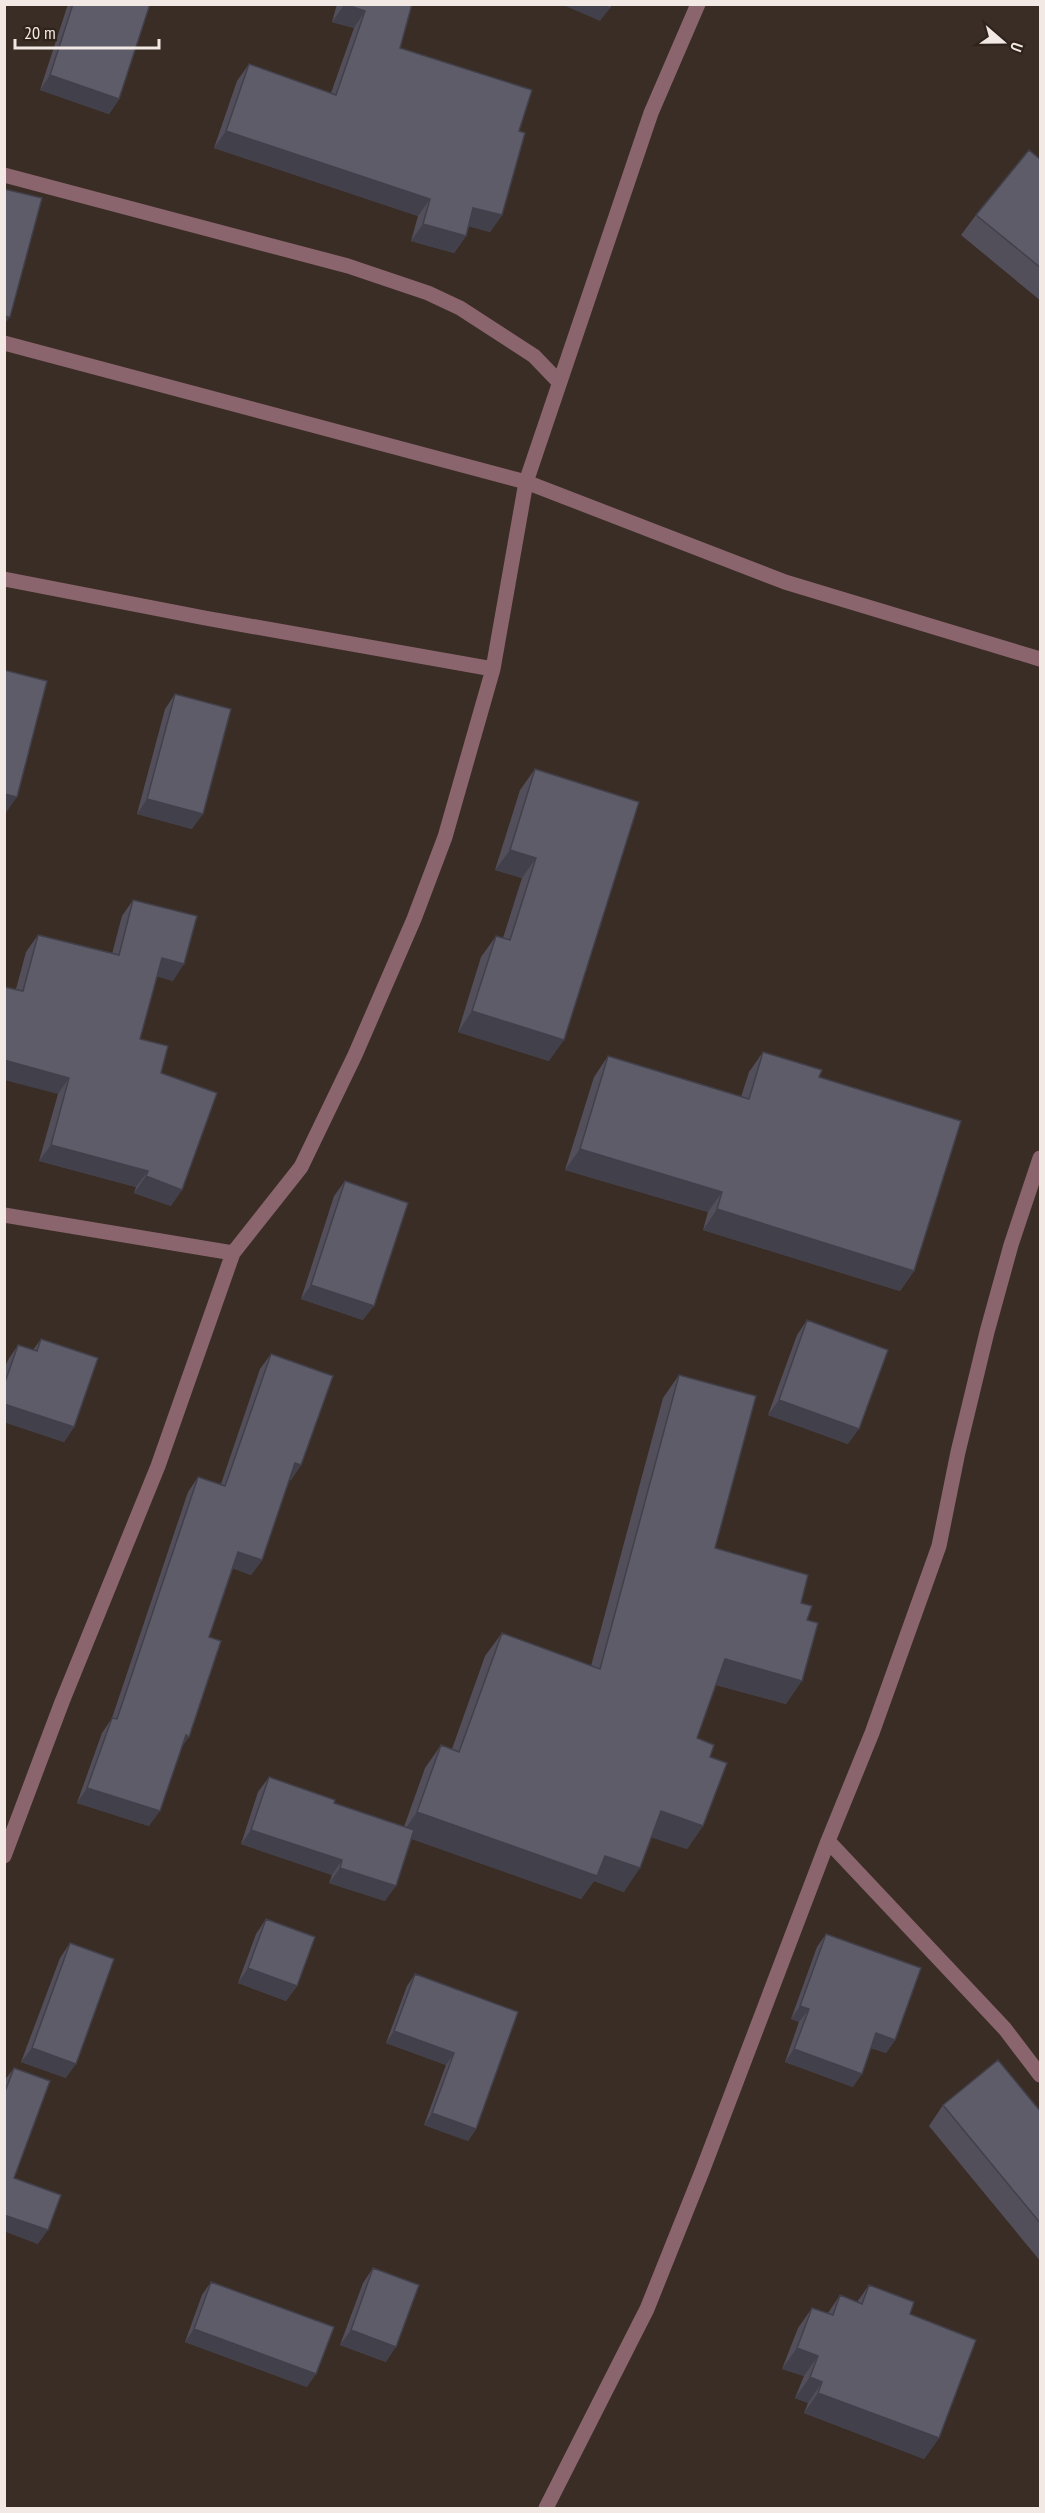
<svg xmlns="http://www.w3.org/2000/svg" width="1045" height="2513" viewBox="0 0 1045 2513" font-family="'PT Sans Narrow',sans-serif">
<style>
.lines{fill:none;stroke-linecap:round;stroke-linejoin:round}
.street{stroke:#8b656d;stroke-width:15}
.wall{fill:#524f5b}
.shaded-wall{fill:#42404a}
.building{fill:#5f5c6a;stroke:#42404a;stroke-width:1.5}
</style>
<rect width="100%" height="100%" fill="#3a2d26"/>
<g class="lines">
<path class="street" d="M 4,175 L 348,266 L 428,293 L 460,308 L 534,356 L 559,382
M 4,343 L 526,482 L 651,113 L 698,4
M 4,579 L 205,618 L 493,669
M 4,1215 L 233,1253
M 828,1841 L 1005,2029 L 1040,2075
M 4,1856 L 62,1702 L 158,1466 L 233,1253 L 301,1167 L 355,1055 L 414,919 L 445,837 L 493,669 L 526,482 L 785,582 L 1040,659
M 546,2508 L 647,2309 L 703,2169 L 828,1841 L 872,1733 L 939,1546 L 958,1452 L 987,1332 L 1011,1245 L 1040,1158"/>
</g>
<path class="wall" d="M 68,4 L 150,4 L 119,99 L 109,114 L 40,90 Z
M 337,4 L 412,4 L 400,48 L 519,131 L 502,215 L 490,232 L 468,226 L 466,236 L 454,253 L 411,241 L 418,216 L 214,148 L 237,81 L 249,64 L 331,93 L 354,28 L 332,22 Z
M 1041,160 L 1041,301 L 961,235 L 976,215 Z
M 175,694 L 192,829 L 137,814 L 165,709 Z
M 535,769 L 549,1061 L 458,1032 L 481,957 L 496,936 L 503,938 L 522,878 L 495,870 L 520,790 Z
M 133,900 L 173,981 L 157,976 L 140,1039 L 161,1073 L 171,1206 L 134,1193 L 136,1187 L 39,1161 L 58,1094 L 16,989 L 26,952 L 38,935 L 112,954 L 122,916 Z
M 763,1052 L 819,1077 L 914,1271 L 900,1291 L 703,1230 L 708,1212 L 565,1170 L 594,1077 L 608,1056 L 741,1097 L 749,1072 Z
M 345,1181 L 363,1320 L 301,1299 L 334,1196 Z
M 807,1320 L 848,1444 L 768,1415 L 797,1335 Z
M 41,1339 L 74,1427 L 64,1442 L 4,1422 L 4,1369 L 8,1360 L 18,1345 L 33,1350 Z
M 271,1354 L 301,1465 L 291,1480 L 289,1479 L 262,1560 L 251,1575 L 233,1568 L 209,1637 L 182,1746 L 149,1826 L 77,1803 L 102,1733 L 112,1718 L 188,1492 L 198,1477 L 221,1484 L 260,1369 Z
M 679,1375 L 715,1548 L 801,1603 L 807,1620 L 786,1704 L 716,1685 L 697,1738 L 710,1757 L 703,1826 L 687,1849 L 651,1837 L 624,1892 L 594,1881 L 581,1899 L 412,1839 L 385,1901 L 329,1883 L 332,1875 L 241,1844 L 258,1792 L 269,1777 L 334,1803 L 404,1827 L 425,1768 L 441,1745 L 452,1749 L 485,1656 L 502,1633 L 591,1666 L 663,1398 Z
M 266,1919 L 297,1986 L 286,2001 L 238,1983 L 256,1934 Z
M 826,1934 L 895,2040 L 886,2053 L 871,2048 L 853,2087 L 785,2062 L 799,2022 L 791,2019 L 817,1947 Z
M 70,1943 L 66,2078 L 21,2062 L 60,1958 Z
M 415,1974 L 518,2012 L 476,2129 L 468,2141 L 424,2125 L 446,2065 L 386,2043 L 407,1986 Z
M 14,2068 L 14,2178 L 38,2244 L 4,2231 L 4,2081 Z
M 943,2105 L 1041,2112 L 1041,2262 L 929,2126 Z
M 373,2268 L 386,2362 L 340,2345 L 363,2283 Z
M 211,2282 L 307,2387 L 185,2342 L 202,2295 Z
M 869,2285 L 910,2314 L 939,2438 L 924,2459 L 804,2413 L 808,2403 L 795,2398 L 804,2376 L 782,2369 L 798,2328 L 812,2308 L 828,2313 L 840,2295 L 857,2302 Z"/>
<path class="shaded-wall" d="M 561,4 L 601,4 L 610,8 L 600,21 Z
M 344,5 L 365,11 L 354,28 L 332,22 Z
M 50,75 L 119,99 L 109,114 L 40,90 Z
M 226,131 L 430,199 L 418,216 L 214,148 Z
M 473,208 L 502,215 L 490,232 L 461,224 Z
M 423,224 L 466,236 L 454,253 L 411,241 Z
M 4,316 L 10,317 L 4,325 Z
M 4,794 L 17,797 L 5,814 L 4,814 Z
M 147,799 L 203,814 L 192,829 L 137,814 Z
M 510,850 L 536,858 L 522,878 L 495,870 Z
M 162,958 L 184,964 L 173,981 L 151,975 Z
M 472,1011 L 564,1040 L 549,1061 L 458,1032 Z
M 4,1060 L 69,1078 L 58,1094 L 4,1080 Z
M 51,1145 L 148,1171 L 136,1187 L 39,1161 Z
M 580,1149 L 722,1192 L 708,1212 L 565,1170 Z
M 146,1176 L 182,1190 L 171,1206 L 134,1193 Z
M 717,1209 L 914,1271 L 900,1291 L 703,1230 Z
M 311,1285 L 374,1306 L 363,1320 L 301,1299 Z
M 779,1400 L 859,1429 L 848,1444 L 768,1415 Z
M 4,1404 L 74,1427 L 64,1442 L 4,1422 Z
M 295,1463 L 301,1465 L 291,1480 L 284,1478 Z
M 238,1552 L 262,1560 L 251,1575 L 228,1567 Z
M 725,1659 L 802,1681 L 786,1704 L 709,1683 Z
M 186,1735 L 189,1737 L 179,1751 Z
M 87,1788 L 160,1811 L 149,1826 L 77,1803 Z
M 661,1811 L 703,1826 L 687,1849 L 644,1835 Z
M 417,1812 L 605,1856 L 640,1868 L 624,1892 L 594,1881 L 581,1899 L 401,1835 Z
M 251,1830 L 342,1860 L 332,1875 L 241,1844 Z
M 340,1868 L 396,1886 L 385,1901 L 329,1883 Z
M 248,1968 L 297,1986 L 286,2001 L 238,1983 Z
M 800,2006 L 809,2009 L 799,2022 L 791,2019 Z
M 394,2031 L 454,2053 L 446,2065 L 386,2043 Z
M 876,2033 L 895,2040 L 886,2053 L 867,2046 Z
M 32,2048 L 76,2064 L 66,2078 L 21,2062 Z
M 794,2049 L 862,2074 L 853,2087 L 785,2062 Z
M 432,2113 L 476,2129 L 468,2141 L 424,2125 Z
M 4,2215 L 48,2230 L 38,2244 L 4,2231 Z
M 194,2329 L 316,2374 L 307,2387 L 185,2342 Z
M 351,2330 L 396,2347 L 386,2362 L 340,2345 Z
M 797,2348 L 818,2356 L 804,2376 L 782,2369 Z
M 810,2377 L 822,2382 L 808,2403 L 795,2398 Z
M 818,2393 L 939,2438 L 924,2459 L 804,2413 Z"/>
<path class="building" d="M 73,4 L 150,4 L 119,99 L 50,75 Z
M 344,4 L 412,4 L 400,48 L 532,90 L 519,131 L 525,133 L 502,215 L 473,208 L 466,236 L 423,224 L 430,199 L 226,131 L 249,64 L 336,95 L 365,11 Z
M 601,4 L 611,4 L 610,8 Z
M 1029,150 L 1041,160 L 1041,268 L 976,215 Z
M 4,189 L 42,198 L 10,317 L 4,316 Z
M 4,670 L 47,681 L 17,797 L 4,794 Z
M 175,694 L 231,709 L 203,814 L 147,799 Z
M 535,769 L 639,802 L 564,1040 L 472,1011 L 496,936 L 510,940 L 536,858 L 510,850 Z
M 133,900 L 197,916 L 184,964 L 162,958 L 140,1039 L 168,1046 L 161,1073 L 217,1093 L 182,1190 L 146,1176 L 148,1171 L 51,1145 L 69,1078 L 4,1060 L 4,987 L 23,991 L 38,935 L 119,955 Z
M 763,1052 L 822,1070 L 819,1077 L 961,1121 L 914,1271 L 717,1209 L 722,1192 L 580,1149 L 608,1056 L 749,1099 Z
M 345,1181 L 408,1203 L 374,1306 L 311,1285 Z
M 807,1320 L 888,1350 L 859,1429 L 779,1400 Z
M 41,1339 L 98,1358 L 74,1427 L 4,1404 L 4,1385 L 18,1345 L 37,1351 Z
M 271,1354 L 333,1376 L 301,1465 L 295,1463 L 262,1560 L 238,1552 L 209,1637 L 221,1641 L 189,1737 L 186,1735 L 160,1811 L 87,1788 L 112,1718 L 117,1719 L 198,1477 L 225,1486 Z
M 679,1375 L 756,1396 L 715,1548 L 808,1575 L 801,1603 L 812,1606 L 807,1620 L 818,1623 L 802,1681 L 725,1659 L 697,1738 L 714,1745 L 710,1757 L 727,1763 L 703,1826 L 661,1811 L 640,1868 L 605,1856 L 597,1876 L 417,1812 L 441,1745 L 459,1752 L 502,1633 L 600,1669 Z
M 269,1777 L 335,1800 L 334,1803 L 414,1830 L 396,1886 L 340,1868 L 342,1860 L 251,1830 Z
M 266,1919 L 315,1937 L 297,1986 L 248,1968 Z
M 826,1934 L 921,1968 L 895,2040 L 876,2033 L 862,2074 L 794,2049 L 809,2009 L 800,2006 Z
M 70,1943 L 114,1959 L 76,2064 L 32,2048 Z
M 415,1974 L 518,2012 L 476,2129 L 432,2113 L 454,2053 L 394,2031 Z
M 998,2060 L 1041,2112 L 1041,2224 L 943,2105 Z
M 14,2068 L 50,2081 L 14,2178 L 61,2195 L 48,2230 L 4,2215 L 4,2094 Z
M 373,2268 L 419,2285 L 396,2347 L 351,2330 Z
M 211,2282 L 334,2327 L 316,2374 L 194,2329 Z
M 869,2285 L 914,2302 L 910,2314 L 976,2340 L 939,2438 L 818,2393 L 822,2382 L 810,2377 L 818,2356 L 797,2348 L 812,2308 L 833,2315 L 840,2295 L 862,2304 Z"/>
<rect width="1045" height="2513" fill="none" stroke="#f2e9e5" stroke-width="12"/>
<g transform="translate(1003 42) rotate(110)" stroke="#30231c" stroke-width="4.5" paint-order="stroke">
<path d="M0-4.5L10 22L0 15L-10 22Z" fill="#f2e9e5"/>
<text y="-9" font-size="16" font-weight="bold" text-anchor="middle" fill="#f2e9e5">U</text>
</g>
<path d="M15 39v9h144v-9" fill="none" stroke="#f2e9e5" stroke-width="3"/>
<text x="24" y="39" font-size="18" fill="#f2e9e5" stroke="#30231c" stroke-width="4.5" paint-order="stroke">20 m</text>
</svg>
